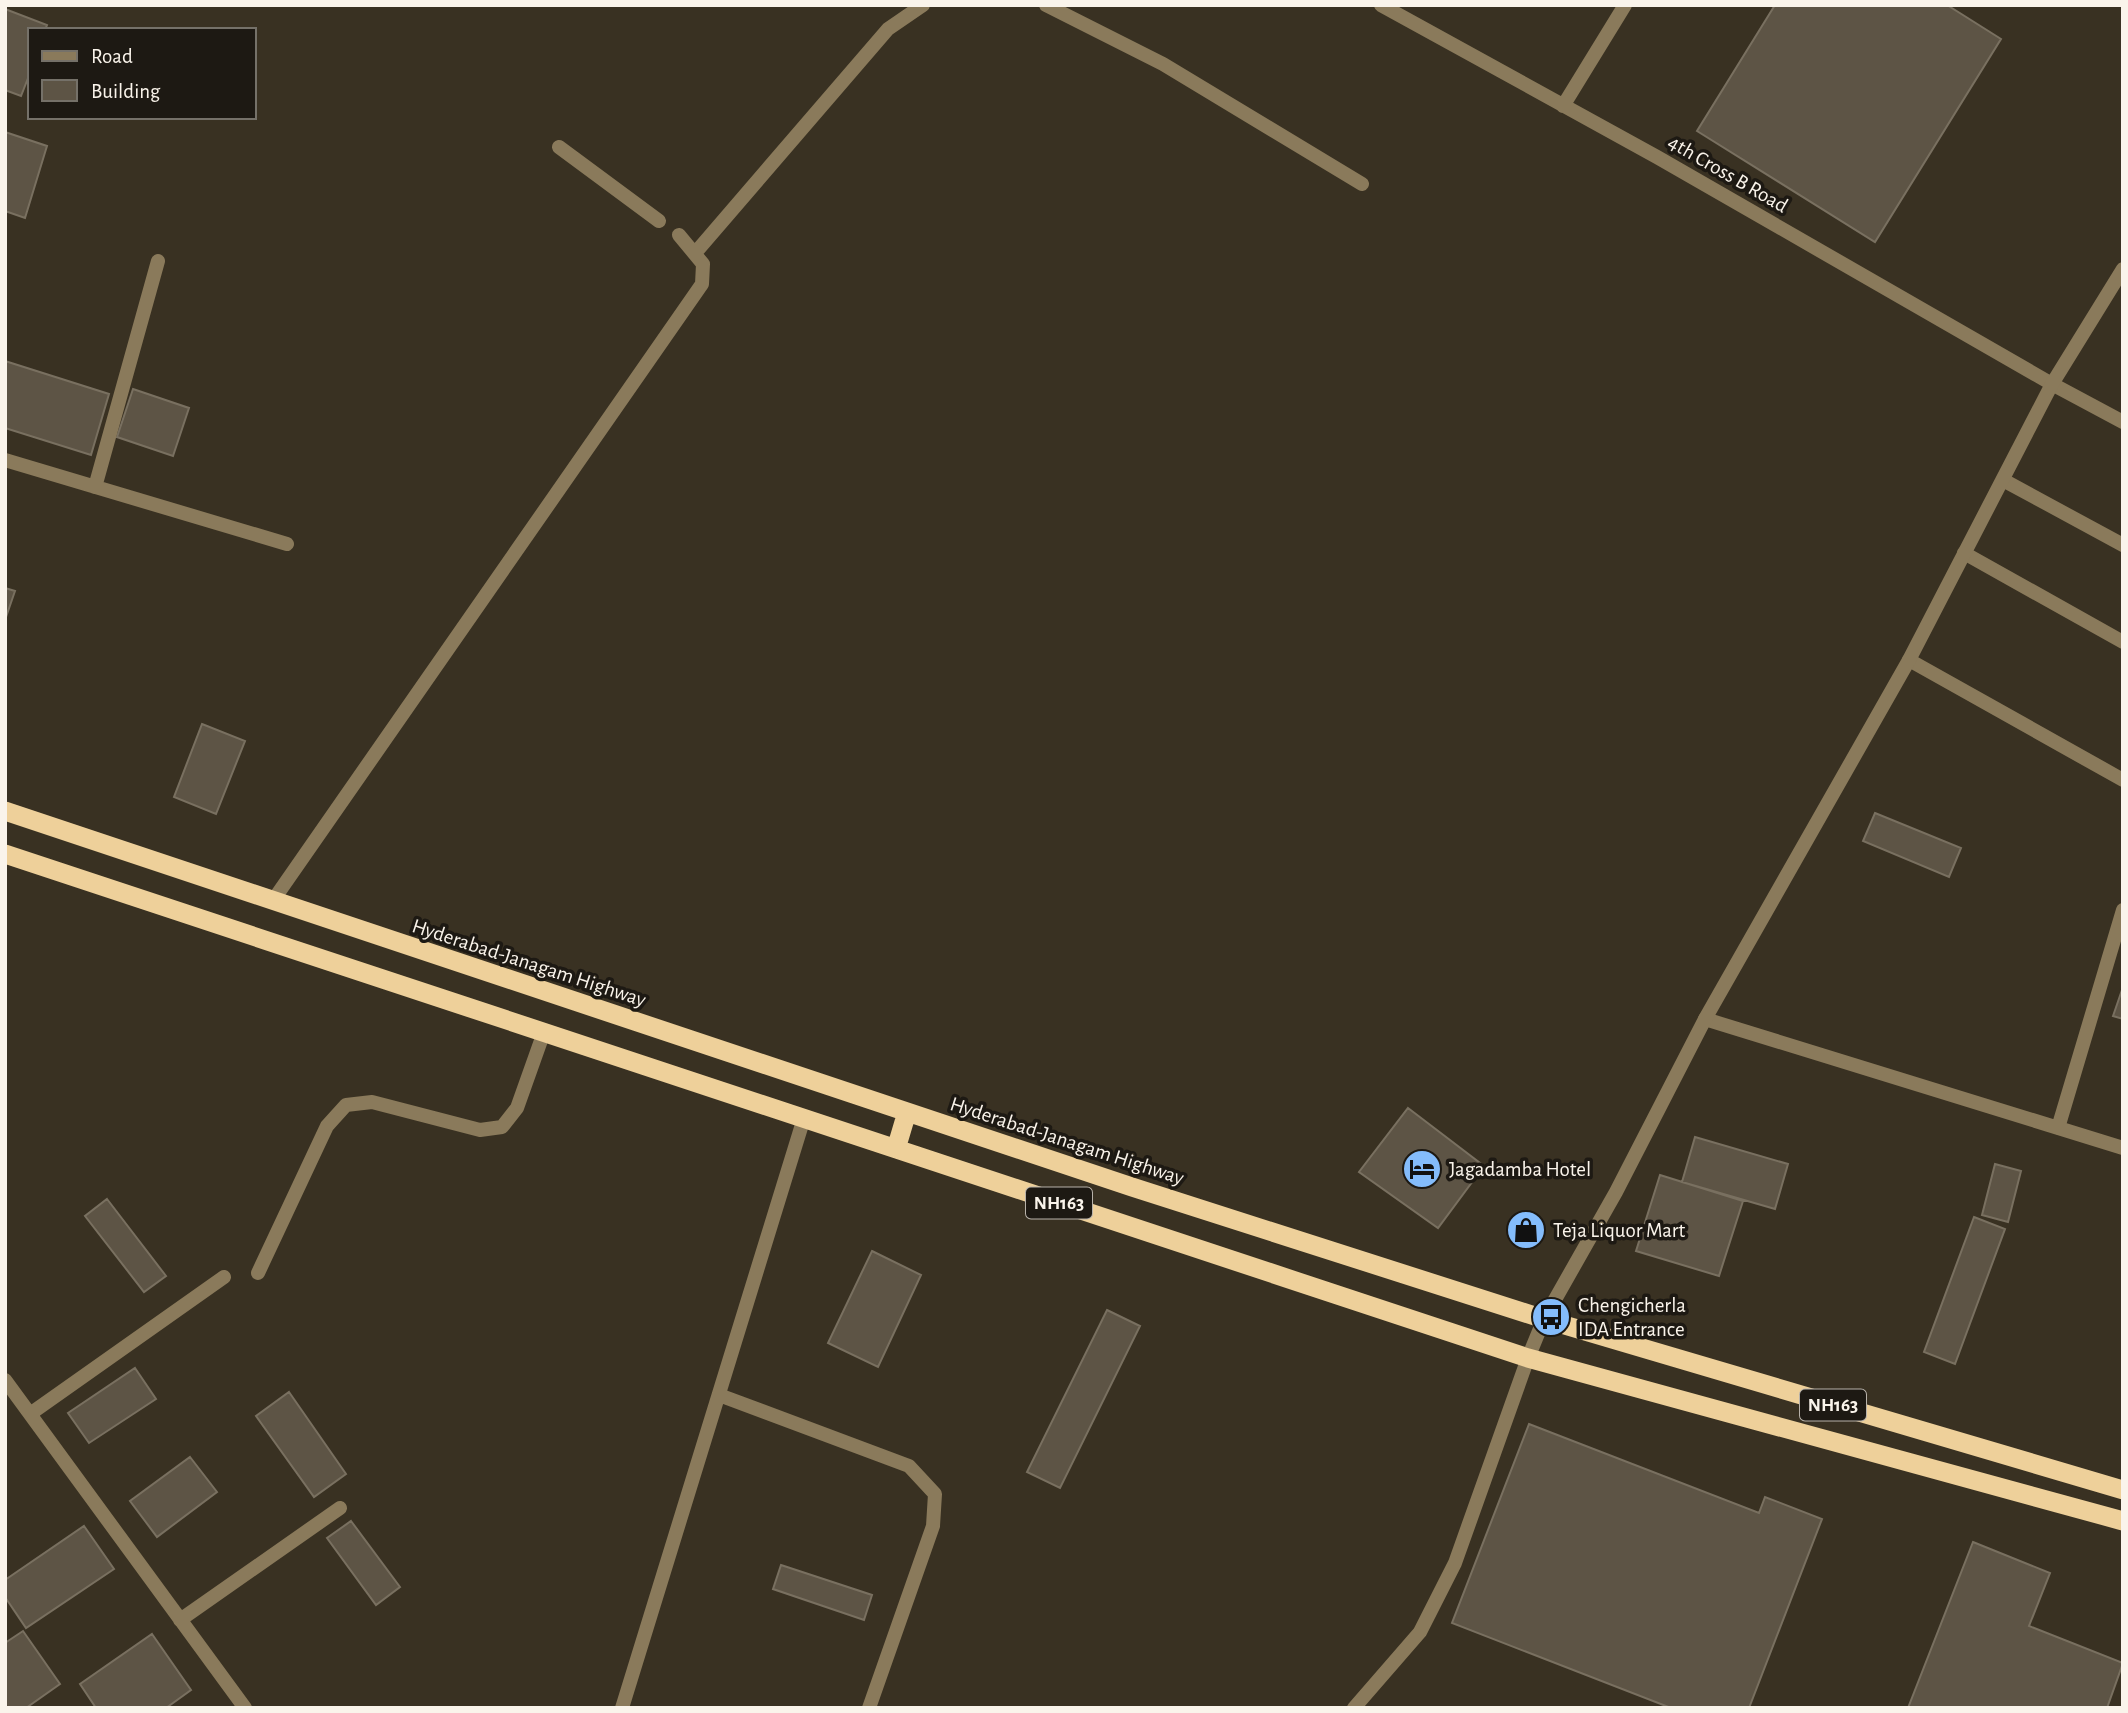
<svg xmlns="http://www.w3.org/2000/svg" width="2128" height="1713" viewBox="0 0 2128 1713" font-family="'Alegreya Sans',sans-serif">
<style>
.building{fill:#5d5445;stroke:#797060;stroke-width:2}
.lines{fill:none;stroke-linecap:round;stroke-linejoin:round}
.service{stroke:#8a7a5b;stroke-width:14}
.minor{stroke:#8a7a5b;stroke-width:14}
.tertiary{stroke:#8a7a5b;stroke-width:14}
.trunk{stroke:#eed09a;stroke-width:19}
.labels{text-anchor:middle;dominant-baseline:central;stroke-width:7;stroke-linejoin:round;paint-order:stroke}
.shield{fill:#1d1913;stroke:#b8b2aa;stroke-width:2}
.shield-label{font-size:19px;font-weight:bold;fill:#faf4eb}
.street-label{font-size:21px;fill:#faf4eb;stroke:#1d1913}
.poi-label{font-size:21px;fill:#faf4eb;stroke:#1d1913;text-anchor:start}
</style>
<rect width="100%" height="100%" fill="#393122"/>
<path class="building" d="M 1775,5 L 1947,5 L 2001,39 L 1875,242 L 1697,131 Z
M 5,9 L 47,25 L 45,30 L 30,30 L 30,73 L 21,96 L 5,90 Z
M 5,132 L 47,146 L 25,218 L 5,211 Z
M 5,361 L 109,394 L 91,455 L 5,428 Z
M 133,389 L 189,408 L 173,456 L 117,437 Z
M 5,588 L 15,591 L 5,620 Z
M 202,724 L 245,741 L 216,814 L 174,797 Z
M 1875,813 L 1961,848 L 1949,877 L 1863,841 Z
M 2123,987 L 2123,1019 L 2113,1016 Z
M 1408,1108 L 1484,1166 L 1438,1228 L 1359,1172 Z
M 1695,1137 L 1788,1164 L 1775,1209 L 1682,1182 Z
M 1995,1164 L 2021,1171 L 2008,1222 L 1982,1215 Z
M 1660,1175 L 1743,1201 L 1719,1276 L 1636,1251 Z
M 107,1199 L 166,1276 L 144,1292 L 85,1216 Z
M 1974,1217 L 2005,1229 L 1955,1364 L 1924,1352 Z
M 872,1251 L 921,1275 L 878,1367 L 828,1343 Z
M 1107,1310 L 1140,1326 L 1060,1488 L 1027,1472 Z
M 135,1368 L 156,1399 L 89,1443 L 68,1413 Z
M 289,1392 L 346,1474 L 314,1497 L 256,1416 Z
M 1529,1424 L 1759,1513 L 1765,1497 L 1822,1519 L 1749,1708 L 1671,1708 L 1452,1623 Z
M 190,1457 L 217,1492 L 157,1537 L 130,1501 Z
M 351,1521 L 400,1587 L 376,1605 L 327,1538 Z
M 84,1526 L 114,1569 L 26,1628 L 5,1597 L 5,1580 Z
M 1973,1542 L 2050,1573 L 2029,1626 L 2123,1663 L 2107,1708 L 1908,1708 Z
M 781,1565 L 872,1595 L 864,1620 L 773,1589 Z
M 23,1631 L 60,1684 L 26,1708 L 5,1708 L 5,1643 Z
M 152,1634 L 191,1690 L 166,1708 L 96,1708 L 80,1684 Z"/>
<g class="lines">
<path class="service" d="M 1046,5 L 1163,64 L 1362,184
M 559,147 L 659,221
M 696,252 L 888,29 L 923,5
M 2052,384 L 2123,422
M 2003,480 L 2123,545
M 1964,553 L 2123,642
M 272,902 L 702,284 L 703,264 L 679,235
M 258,1273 L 327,1126 L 346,1105 L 372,1102 L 480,1130 L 502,1127 L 517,1108 L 544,1032"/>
<path class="minor" d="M 1381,5 L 1657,157 L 2052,384
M 1563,106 L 1625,5
M 5,460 L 287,544
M 95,487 L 158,261
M 1909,660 L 2123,780
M 1705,1019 L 2123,1148
M 2058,1128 L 2123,910
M 5,1380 L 245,1708
M 719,1395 L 909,1466 L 935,1494 L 933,1526 L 869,1708
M 30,1414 L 224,1277
M 180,1620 L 340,1508
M 622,1708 L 804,1118
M 1354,1708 L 1420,1632 L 1455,1563 L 1528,1358"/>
<path class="tertiary" d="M 1528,1358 L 1544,1319 L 1616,1192 L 1705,1019 L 1909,660 L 2052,384 L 2123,269"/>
<path class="trunk" d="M 5,811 L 1132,1187 L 1544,1319 L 2123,1490
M 5,854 L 1528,1358 L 2123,1521
M 896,1149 L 907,1112"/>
</g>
<defs>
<symbol id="hotel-disc" viewBox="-11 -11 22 22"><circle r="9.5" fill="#84bcfb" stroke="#1d1913"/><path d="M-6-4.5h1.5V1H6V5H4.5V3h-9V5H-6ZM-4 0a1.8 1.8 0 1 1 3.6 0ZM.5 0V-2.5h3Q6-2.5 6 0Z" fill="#111"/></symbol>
<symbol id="shop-disc" viewBox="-11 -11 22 22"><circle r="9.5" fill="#84bcfb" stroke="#1d1913"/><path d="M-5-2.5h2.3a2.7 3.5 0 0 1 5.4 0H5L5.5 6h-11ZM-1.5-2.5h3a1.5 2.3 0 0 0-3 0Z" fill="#111"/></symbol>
<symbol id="bus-disc" viewBox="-11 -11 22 22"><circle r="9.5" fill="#84bcfb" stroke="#1d1913"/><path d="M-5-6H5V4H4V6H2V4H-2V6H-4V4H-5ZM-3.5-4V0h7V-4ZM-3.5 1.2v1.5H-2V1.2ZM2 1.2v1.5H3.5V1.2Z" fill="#111"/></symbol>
</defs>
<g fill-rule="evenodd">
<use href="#hotel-disc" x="1400" y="1147" width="44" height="44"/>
<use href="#shop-disc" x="1504" y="1208" width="44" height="44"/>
<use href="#bus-disc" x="1529" y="1295" width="44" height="44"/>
</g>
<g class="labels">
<g class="shield">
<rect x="1026" y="1187.5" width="66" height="31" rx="5"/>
<rect x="1800" y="1389.5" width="66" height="31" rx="5"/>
</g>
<g class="shield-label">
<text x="1059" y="1203">NH163</text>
<text x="1833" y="1405">NH163</text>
</g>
<g class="street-label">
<text transform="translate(1728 174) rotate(30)">4th Cross B Road</text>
<text transform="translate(529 963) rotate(18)">Hyderabad-Janagam Highway</text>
<text transform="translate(1067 1141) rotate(18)">Hyderabad-Janagam Highway</text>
</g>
<g class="poi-label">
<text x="1449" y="1169">Jagadamba Hotel</text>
<text x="1553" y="1230">Teja Liquor Mart</text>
<text x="1578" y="1305">Chengicherla<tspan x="1578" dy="24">IDA Entrance</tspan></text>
</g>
</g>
<rect width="2128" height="1713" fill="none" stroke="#faf4eb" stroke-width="14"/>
<rect x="28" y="28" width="228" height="91" fill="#1d1913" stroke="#757169" stroke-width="2"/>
<rect x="42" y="51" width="35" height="10" fill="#8a7a5b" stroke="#757169" stroke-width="2"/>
<text x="91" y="63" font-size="21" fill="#faf4eb">Road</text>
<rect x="42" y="80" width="35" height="21" fill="#5d5445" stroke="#757169" stroke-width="2"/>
<text x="91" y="98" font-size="21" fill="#faf4eb">Building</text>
</svg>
